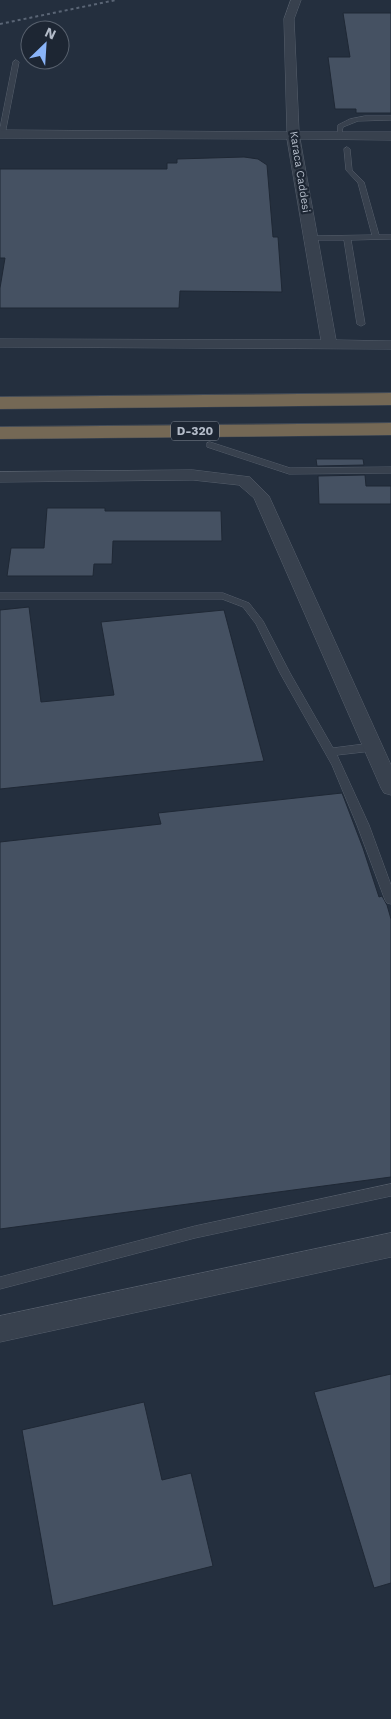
<svg xmlns="http://www.w3.org/2000/svg" width="391" height="1719" viewBox="0 0 391 1719" font-family="'Work Sans',sans-serif">
<style>
.building{fill:#455162;stroke:#1f2835}
.lines{fill:none;stroke-linecap:round;stroke-linejoin:round}
.lane-casing{stroke:#565f6c;stroke-width:1}
.street-casing{stroke:#565f6c;stroke-width:1}
.highway-casing{stroke:#434c59;stroke-width:1}
.lane{fill:#38414e;fill-rule:evenodd}
.street{fill:#38414e;fill-rule:evenodd}
.highway{fill:#746855;fill-rule:evenodd}
.rail{stroke:#5a6575;stroke-width:2;stroke-dasharray:3 3;stroke-linecap:butt}
.labels{text-anchor:middle;dominant-baseline:central;stroke-width:4.5;stroke-linejoin:round;paint-order:stroke}
.far-street-label{font-size:11px;fill:#b4bcc9;stroke:#1d2633}
.shield{fill:#1d2633;stroke:#878f9c;stroke-width:1}
.shield-label{font-size:12px;font-weight:bold;fill:#b4bcc9}
</style>
<rect width="100%" height="100%" fill="#242f3e"/>
<path class="building" d="M 343,13 L 391,13 L 391,113 L 356,113 L 356,109 L 335,109 L 328,57 L 350,57 Z
M 244,157 L 258,159 L 267,165 L 273,237 L 278,237 L 282,292 L 180,291 L 179,308 L 0,308 L 0,288 L 5,258 L 0,258 L 0,169 L 167,169 L 167,163 L 177,163 L 177,159 Z
M 316,459 L 363,459 L 364,465 L 317,466 Z
M 365,475 L 366,486 L 391,486 L 391,504 L 319,504 L 318,476 Z
M 47,508 L 105,508 L 105,511 L 221,511 L 222,541 L 113,541 L 112,564 L 94,564 L 93,576 L 7,576 L 11,548 L 44,548 Z
M 29,607 L 41,702 L 114,695 L 101,622 L 224,610 L 264,761 L 0,789 L 0,610 Z
M 342,793 L 363,848 L 379,897 L 382,896 L 387,905 L 391,919 L 391,1177 L 0,1229 L 0,842 L 161,824 L 158,813 Z
M 391,1374 L 391,1583 L 374,1588 L 314,1392 Z
M 144,1402 L 162,1480 L 191,1473 L 213,1566 L 53,1606 L 22,1430 Z"/>
<g class="lines">
<defs>
<path id="lane" d="M 16,60 L 19,62 L 5,134 L 2,136 L 0,135 L 0,128 L 13,62 Z
M 365,116 L 391,116 L 391,120 L 358,121 L 343,127 L 341,136 L 337,136 L 338,125 L 350,119 Z
M 347,147 L 350,149 L 352,170 L 364,182 L 379,235 L 391,235 L 391,239 L 351,240 L 365,324 L 361,326 L 357,324 L 344,240 L 311,240 L 307,238 L 311,236 L 372,235 L 358,183 L 346,170 L 344,149 Z
M 210,442 L 290,468 L 391,467 L 391,473 L 289,474 L 207,447 L 207,443 Z
M 0,593 L 223,593 L 249,603 L 263,621 L 290,673 L 333,748 L 372,743 L 377,747 L 372,751 L 337,755 L 369,825 L 391,885 L 391,904 L 387,903 L 385,900 L 357,825 L 332,765 L 280,673 L 256,624 L 243,607 L 222,599 L 0,599 Z
M 391,1184 L 391,1196 L 195,1238 L 0,1289 L 0,1277 L 195,1226 Z"/>
<path id="street" d="M 291,0 L 301,0 L 294,19 L 299,132 L 391,132 L 391,140 L 300,139 L 336,340 L 391,341 L 391,349 L 0,347 L 0,339 L 321,340 L 287,139 L 0,138 L 0,130 L 287,132 L 284,19 Z
M 193,470 L 250,477 L 269,496 L 391,765 L 391,795 L 384,793 L 381,788 L 254,498 L 239,485 L 193,480 L 0,482 L 0,472 Z
M 391,1233 L 391,1257 L 0,1342 L 0,1316 Z"/>
<path id="highway" d="M 391,393 L 391,405 L 0,409 L 0,397 Z
M 391,423 L 391,435 L 0,439 L 0,427 Z"/>
</defs>
<use href="#lane" class="lane-casing"/>
<use href="#street" class="street-casing"/>
<use href="#highway" class="highway-casing"/>
<use href="#lane" class="lane"/>
<use href="#street" class="street"/>
<use href="#highway" class="highway"/>
<path class="rail" d="M 0,24 L 116,0"/>
</g>
<g class="labels">
<g class="far-street-label">
<text transform="translate(300 172) rotate(81)">Karaca Caddesi</text>
</g>
<rect class="shield" x="171" y="421.5" width="48" height="19" rx="4"/>
<g class="shield-label">
<text x="195" y="431">D-320</text>
</g>
</g>
<g transform="translate(45 45) rotate(25)"><circle r="24" fill="#1d2633" stroke="#59626f"/>
<path d="M0-4L9 19L0 12L-9 19Z" fill="#8ab4f8"/>
<text y="-8" font-size="14" font-weight="bold" text-anchor="middle" fill="#b4bcc9">N</text>
</g>
</svg>
